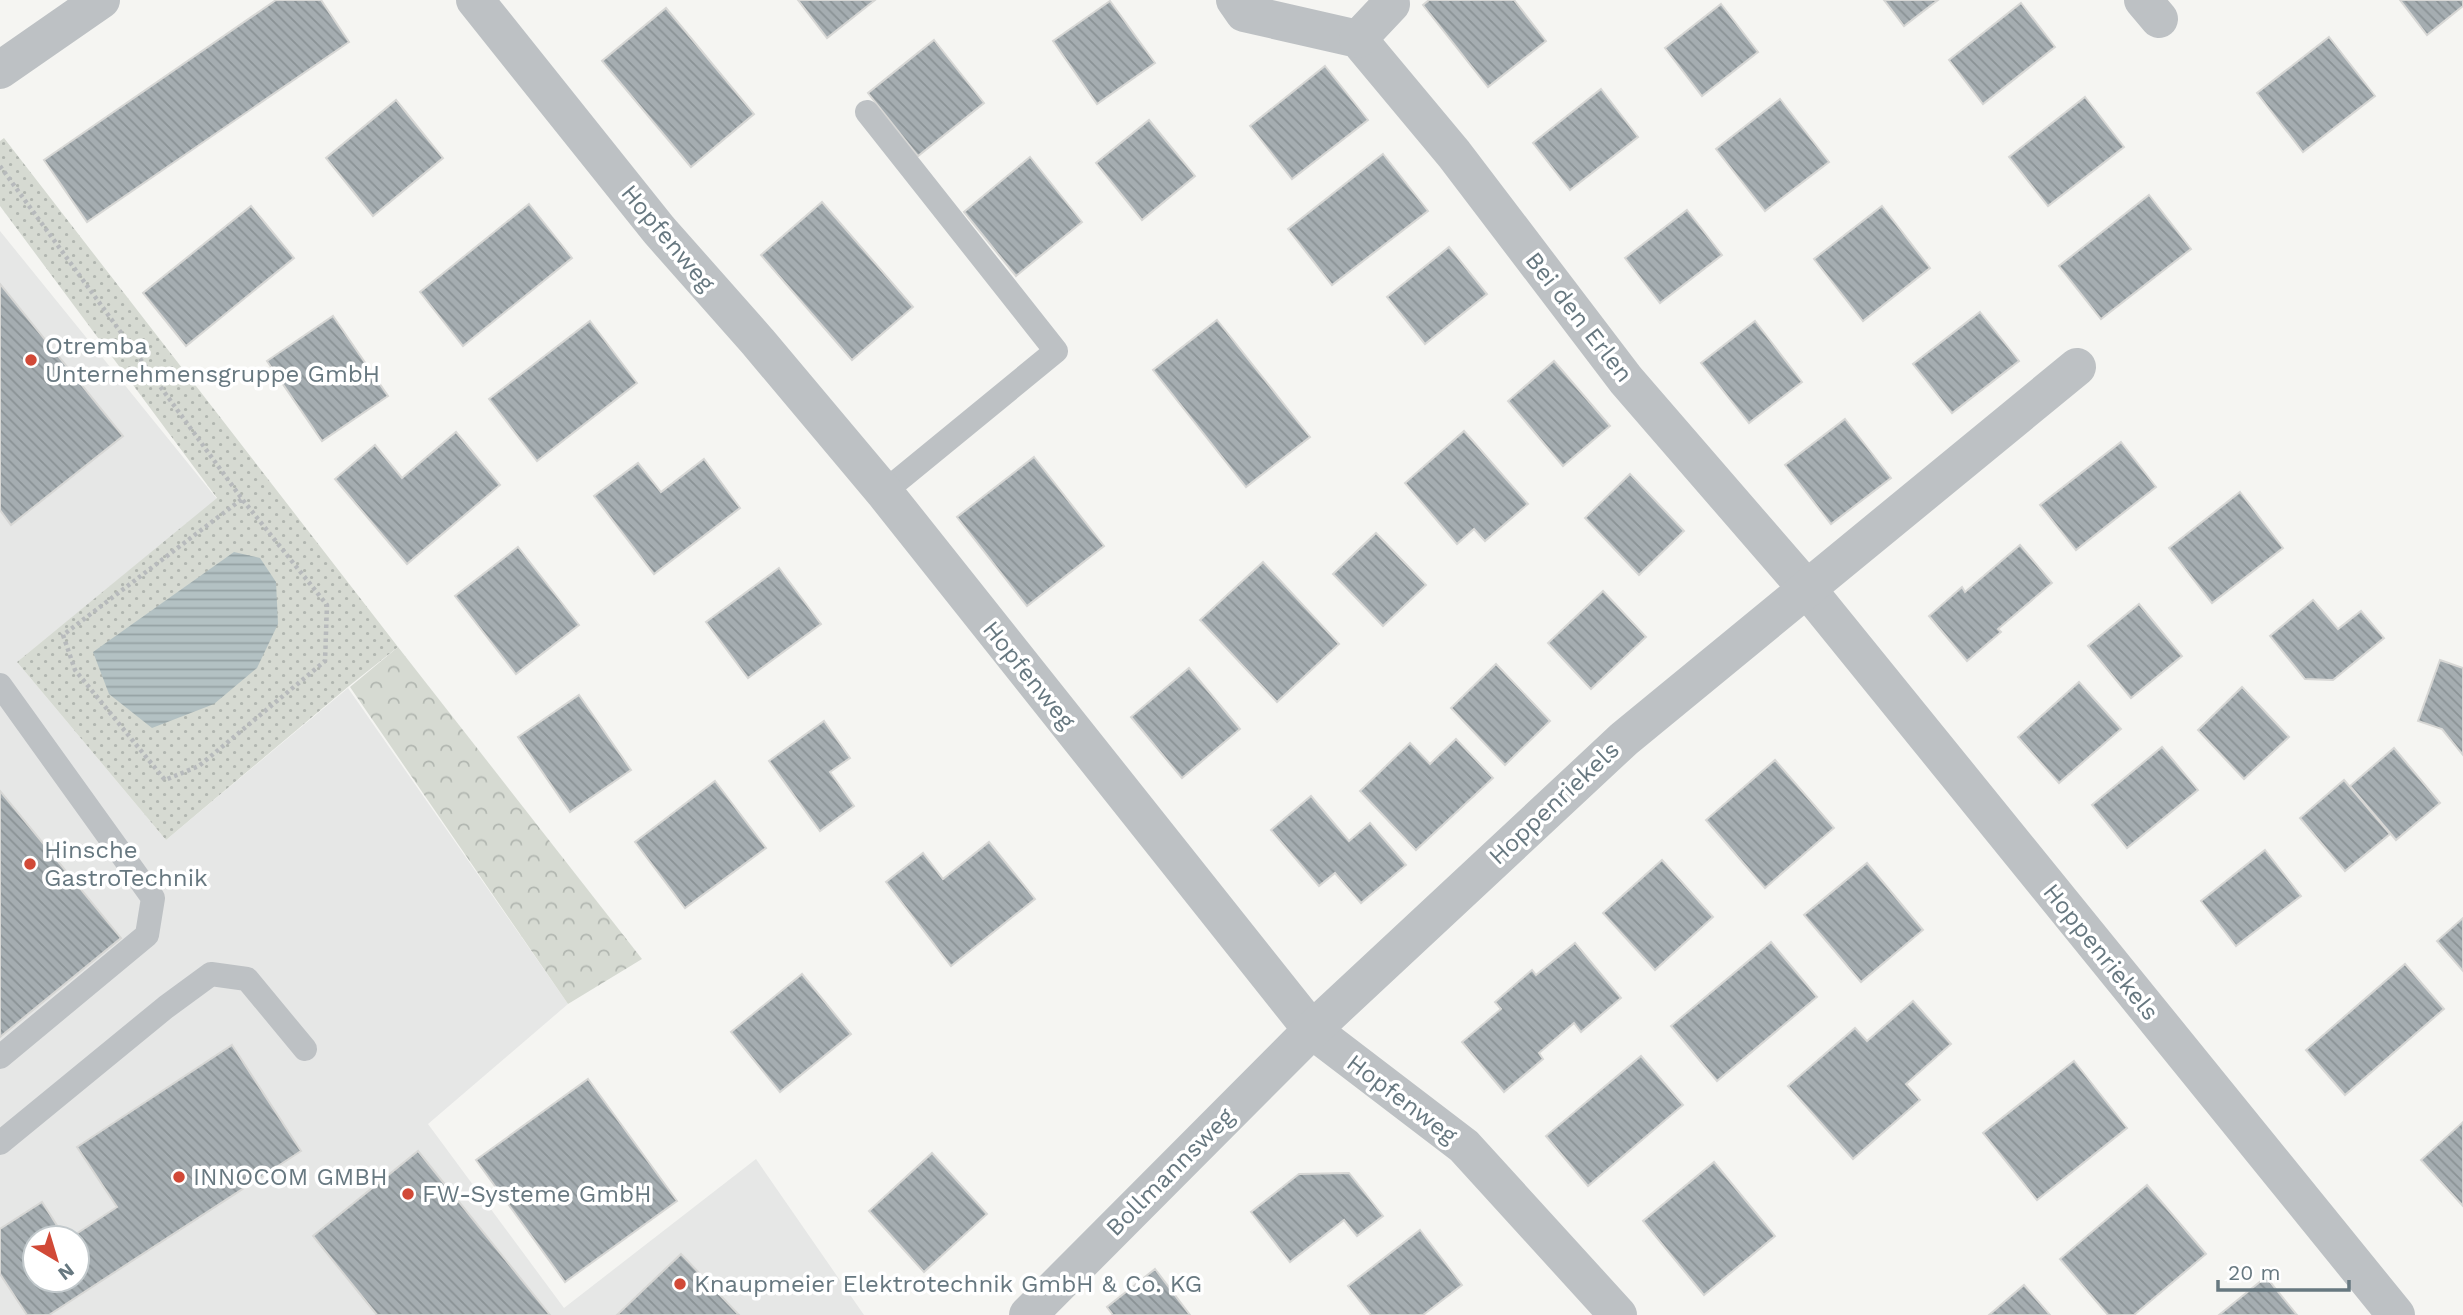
<svg xmlns="http://www.w3.org/2000/svg" width="2463" height="1315" font-family="'Work Sans',sans-serif">
<defs>
<pattern id="grass-dots" width="8" height="8" patternUnits="userSpaceOnUse" patternTransform="scale(1.75)"><rect width="8" height="8" fill="#d6dad2"/><path d="M2 2h.1M6 6h.1" fill="none" stroke="#b1b6b0" stroke-width="1.8" stroke-linecap="round"/></pattern>
<pattern id="forest-crowns" width="20" height="18" patternUnits="userSpaceOnUse" patternTransform="scale(1.75)"><rect width="20" height="18" fill="#d6dad2"/><path d="M2 6a3 3 0 1 1 6 0M12 15a3 3 0 1 1 6 0" fill="none" stroke="#b1b6b0"/></pattern>
<pattern id="water-rules" width="6" height="5" patternUnits="userSpaceOnUse" patternTransform="scale(1.75)"><rect width="6" height="5" fill="#b3c1c3"/><path d="M0 2.5h6" fill="none" stroke="#95a2a4"/></pattern>
<pattern id="building-back-hatch" width="6" height="6" patternUnits="userSpaceOnUse" patternTransform="scale(1.75)"><rect width="6" height="6" fill="#a5adb1"/><path d="M-1 5l2 2M0 0l6 6M5-1l2 2" fill="none" stroke="#8a9295"/></pattern>
</defs>
<rect width="100%" height="100%" fill="#f5f5f2"/>
<path fill="#e6e7e6" fill-rule="evenodd" d="M0,231L217,499L17,662L166,840L348,688L568,1004L428,1124L564,1308L756,1159L864,1315H0ZM35,1238H77V1280H35Z"/>
<polygon fill="url(#grass-dots)" points="4,138 398,647 349,686 166,840 17,662 217,498 0,206 0,141"/>
<polygon fill="url(#forest-crowns)" points="398,647 642,959 568,1004 350,687"/>
<polygon fill="url(#water-rules)" points="234,552 260,558 276,582 278,624 257,668 214,704 152,728 109,694 93,652"/>
<g fill="url(#building-back-hatch)" stroke="#d7d7d5" stroke-width="2">
<polygon points="276,0 321,0 349,42 87,222 44,160"/>
<polygon points="798,0 875,0 827,38"/>
<polygon points="1429,0 1514,0 1546,41 1488,87 1423,5"/>
<polygon points="1884,0 1938,0 1904,26"/>
<polygon points="2400,0 2463,0 2463,6 2427,35"/>
<polygon points="1110,1 1155,63 1097,104 1053,41"/>
<polygon points="2021,3 2055,47 1983,104 1949,60"/>
<polygon points="1721,4 1758,52 1702,96 1665,48"/>
<polygon points="666,8 754,114 691,167 602,61"/>
<polygon points="2329,37 2375,96 2303,152 2257,93"/>
<polygon points="934,40 984,103 918,156 868,93"/>
<polygon points="1325,66 1368,120 1292,179 1250,126"/>
<polygon points="1601,89 1638,137 1570,190 1533,143"/>
<polygon points="2085,97 2124,147 2048,206 2009,157"/>
<polygon points="1780,99 1829,162 1765,211 1716,149"/>
<polygon points="396,100 443,158 373,216 326,158"/>
<polygon points="1149,120 1195,176 1142,220 1096,163"/>
<polygon points="1383,154 1428,211 1332,285 1288,229"/>
<polygon points="1030,157 1082,222 1016,276 964,212"/>
<polygon points="2149,195 2191,249 2101,319 2059,266"/>
<polygon points="822,202 913,307 852,360 761,255"/>
<polygon points="529,204 572,258 463,346 420,292"/>
<polygon points="251,206 294,258 186,346 143,293"/>
<polygon points="1882,206 1930,268 1863,321 1814,259"/>
<polygon points="1687,210 1722,255 1660,303 1625,258"/>
<polygon points="1449,247 1487,294 1425,344 1387,297"/>
<polygon points="0,284 123,436 11,525 0,510"/>
<polygon points="1980,312 2019,361 1952,413 1913,364"/>
<polygon points="333,316 388,396 322,441 267,361"/>
<polygon points="1217,320 1310,437 1246,487 1153,370"/>
<polygon points="590,321 637,383 537,461 489,399"/>
<polygon points="1755,321 1802,382 1749,423 1701,363"/>
<polygon points="1554,361 1610,426 1563,466 1508,401"/>
<polygon points="1845,419 1891,478 1831,524 1785,465"/>
<polygon points="1464,431 1528,504 1485,541 1474,529 1457,544 1405,483"/>
<polygon points="456,432 500,485 407,564 335,479 375,445 402,478"/>
<polygon points="2121,442 2156,487 2076,550 2040,505"/>
<polygon points="1034,457 1104,546 1027,606 957,517"/>
<polygon points="704,459 740,508 654,574 594,496 638,463 661,492"/>
<polygon points="1630,474 1684,531 1639,575 1585,518"/>
<polygon points="2240,492 2283,548 2212,603 2169,548"/>
<polygon points="1376,533 1426,585 1383,626 1333,574"/>
<polygon points="2020,545 2052,583 1998,629 2001,632 1967,661 1929,616 1962,587 1965,592"/>
<polygon points="518,547 579,625 516,674 455,596"/>
<polygon points="1263,562 1339,644 1277,702 1200,620"/>
<polygon points="779,568 821,624 748,678 706,622"/>
<polygon points="1603,591 1646,637 1591,689 1548,643"/>
<polygon points="2313,600 2338,629 2361,611 2384,638 2333,680 2305,679 2270,636"/>
<polygon points="2139,604 2182,656 2131,698 2088,646"/>
<polygon points="2440,660 2463,668 2463,755 2442,729 2418,721"/>
<polygon points="1496,664 1550,721 1505,765 1451,708"/>
<polygon points="1189,668 1240,729 1182,778 1131,717"/>
<polygon points="2079,682 2121,729 2059,783 2018,737"/>
<polygon points="2242,687 2289,737 2244,779 2198,730"/>
<polygon points="579,695 631,770 570,812 518,737"/>
<polygon points="824,721 850,758 830,772 854,806 820,831 769,761"/>
<polygon points="1456,739 1493,778 1416,850 1360,791 1410,743 1430,764"/>
<polygon points="2162,747 2198,790 2127,848 2092,805"/>
<polygon points="2394,748 2440,803 2396,840 2350,786"/>
<polygon points="1775,760 1834,828 1765,888 1706,820"/>
<polygon points="2344,780 2390,834 2345,871 2300,818"/>
<polygon points="715,781 766,848 685,908 635,842"/>
<polygon points="0,791 121,938 0,1037"/>
<polygon points="1311,796 1349,841 1370,823 1406,865 1361,903 1335,873 1319,886 1271,830"/>
<polygon points="989,842 1035,899 951,966 886,882 923,853 943,879"/>
<polygon points="2265,850 2301,896 2236,946 2201,901"/>
<polygon points="1662,860 1713,917 1655,970 1603,913"/>
<polygon points="1867,863 1923,930 1861,982 1804,915"/>
<polygon points="2463,918 2463,971 2437,941"/>
<polygon points="1771,942 1817,997 1717,1081 1671,1026"/>
<polygon points="1575,943 1621,998 1581,1032 1574,1023 1539,1053 1543,1059 1504,1092 1462,1042 1501,1009 1495,1002 1532,970 1536,975"/>
<polygon points="2405,964 2444,1009 2345,1095 2306,1050"/>
<polygon points="802,974 851,1034 780,1092 731,1032"/>
<polygon points="1913,1001 1951,1044 1906,1084 1920,1100 1853,1159 1788,1086 1855,1028 1867,1041"/>
<polygon points="232,1045 301,1151 49,1315 27,1315 0,1274 0,1229 42,1202 65,1238 35,1238 35,1280 77,1280 77,1238 70,1238 117,1207 77,1147"/>
<polygon points="1641,1056 1683,1105 1588,1186 1546,1136"/>
<polygon points="2074,1061 2127,1128 2037,1200 1983,1133"/>
<polygon points="588,1079 677,1201 565,1282 476,1160"/>
<polygon points="2463,1122 2463,1206 2421,1160"/>
<polygon points="418,1151 550,1315 377,1315 313,1236"/>
<polygon points="932,1153 987,1214 924,1272 869,1211"/>
<polygon points="1714,1162 1775,1236 1704,1295 1643,1221"/>
<polygon points="1349,1173 1383,1216 1357,1236 1344,1220 1290,1262 1251,1212 1299,1174"/>
<polygon points="2147,1185 2206,1254 2134,1315 2108,1315 2060,1259"/>
<polygon points="1420,1230 1462,1285 1423,1315 1371,1315 1348,1286"/>
<polygon points="681,1254 739,1315 617,1315"/>
<polygon points="1155,1269 1190,1315 1113,1315 1107,1307"/>
<polygon points="2266,1277 2297,1315 2219,1315"/>
<polygon points="2024,1285 2050,1315 1989,1315"/>
</g>
<g fill="none" stroke-linecap="round" stroke-linejoin="round">
<polyline stroke="#b7babc" stroke-width="4.5" stroke-dasharray="3.5 3.5" stroke-linecap="butt" points="0,166 242,499 327,605 325,661 199,766 165,780 75,670 63,635 242,499"/>
<g stroke="#bdc1c4" stroke-width="24">
<polyline points="867,112 1056,351 884,492"/>
<polyline points="0,685 153,898 147,935 0,1057"/>
<polyline points="0,1143 166,1007 211,974 247,979 305,1049"/>
</g>
<g stroke="#bdc1c4" stroke-width="38">
<polyline points="475,0 659,230 758,342 884,492 1312,1030 1464,1146 1618,1315"/>
<polyline points="1235,0 1244,13 1358,39 1454,154 1626,380 1807,589 2396,1315"/>
<polyline points="2143,0 2159,19"/>
<polyline points="1358,39 1391,4 1389,0"/>
<polyline points="0,70 101,0"/>
<polyline points="1028,1315 1312,1030 1624,739 2077,367"/>
</g>
</g>
<g fill="#d14937" stroke="#fff" stroke-width="2.5">
<circle cx="31" cy="360" r="7"/>
<circle cx="30" cy="864" r="7"/>
<circle cx="179" cy="1177" r="7"/>
<circle cx="408" cy="1194" r="7"/>
<circle cx="680" cy="1284" r="7"/>
</g>
<g text-anchor="middle" dominant-baseline="central" stroke-width="7" stroke-linejoin="round" paint-order="stroke">
<g font-size="24" fill="#677880" stroke="#fff">
<text transform="translate(668 238) rotate(50)">Hopfenweg</text>
<text transform="translate(1579 317) rotate(52)">Bei den Erlen</text>
<text transform="translate(1029 675) rotate(51)">Hopfenweg</text>
<text transform="translate(1554 803) rotate(-43)">Hoppenriekels</text>
<text transform="translate(2101 952) rotate(51)">Hoppenriekels</text>
<text transform="translate(1402 1099) rotate(37)">Hopfenweg</text>
<text transform="translate(1170 1172) rotate(-45)">Bollmannsweg</text>
</g>
<g font-size="24" fill="#677880" stroke="#fff" text-anchor="start">
<text x="45" y="346">Otremba<tspan x="45" dy="28">Unternehmensgruppe GmbH</tspan></text>
<text x="44" y="850">Hinsche<tspan x="44" dy="28">GastroTechnik</tspan></text>
<text x="193" y="1177">INNOCOM GMBH</text>
<text x="422" y="1194">FW-Systeme GmbH</text>
<text x="694" y="1284">Knaupmeier Elektrotechnik GmbH &amp; Co. KG</text>
</g>
</g>
<g transform="translate(56 1259) rotate(142)"><circle r="33" fill="#ffffff" stroke="#c2c9cc" stroke-width="2"/>
<path d="M0-5L12 26L0 18L-12 26Z" fill="#d14937"/>
<text y="-10" font-size="19" font-weight="bold" text-anchor="middle" fill="#677880">N</text>
</g>
<path d="M2218 1280v10h131v-10" fill="none" stroke="#677880" stroke-width="3.5"/>
<text x="2228" y="1280" font-size="21" fill="#677880" stroke="#ffffff" stroke-width="5" paint-order="stroke">20 m</text>
</svg>
